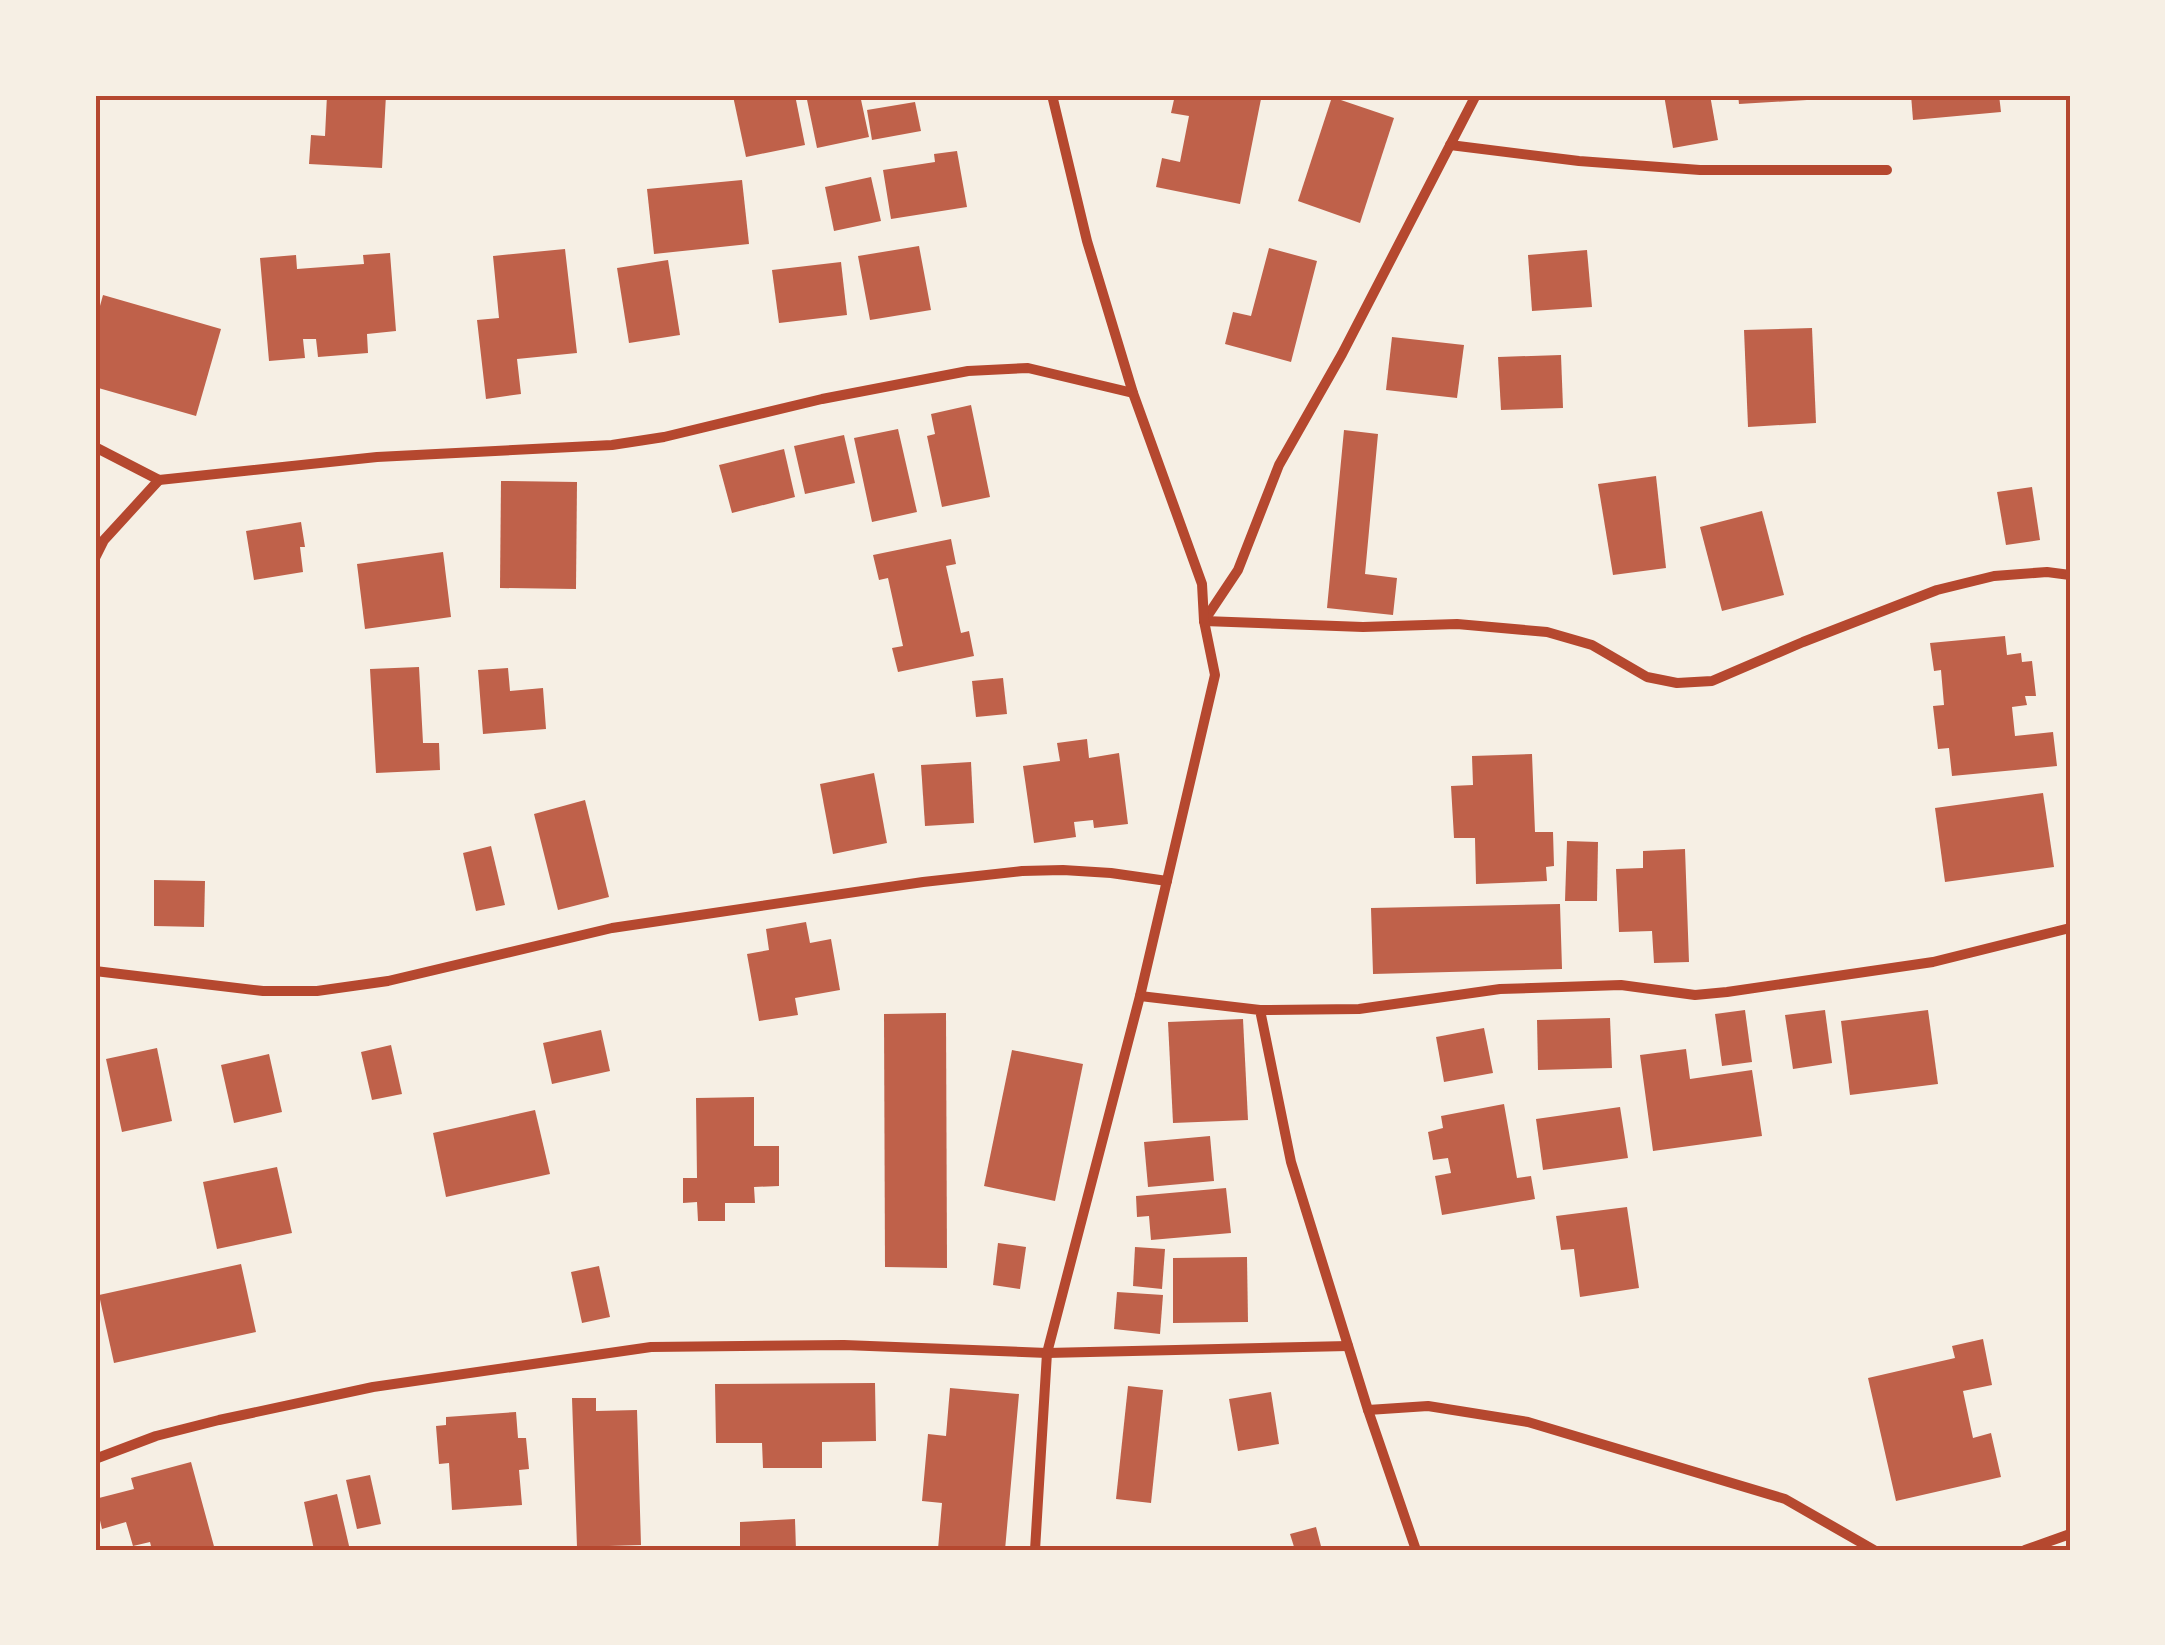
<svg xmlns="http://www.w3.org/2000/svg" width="2165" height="1645" font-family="'Alegreya Sans',sans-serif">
<rect width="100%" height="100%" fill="#f6efe4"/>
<g fill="#bf614a">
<polygon points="327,95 386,95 382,168 309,164 311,135 325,136"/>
<polygon points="739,95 795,95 805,145 746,157 733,96"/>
<polygon points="806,95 860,95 869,137 817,148"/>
<polygon points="1175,95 1242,95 1261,99 1240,204 1156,187 1162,158 1180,162 1189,116 1171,113"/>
<polygon points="1664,95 1710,95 1718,140 1673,148"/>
<polygon points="1738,95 1807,95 1807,100 1739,104"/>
<polygon points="1911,95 1999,95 2001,112 1913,120"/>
<polygon points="1332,97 1394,118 1360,223 1298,201"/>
<polygon points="915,102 921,131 872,140 867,110"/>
<polygon points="957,151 967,207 891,219 883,170 935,162 934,154"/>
<polygon points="871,177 881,221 834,231 825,187"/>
<polygon points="742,180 749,244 654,254 647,189"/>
<polygon points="919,246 931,310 870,320 858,256"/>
<polygon points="1269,248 1317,261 1291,362 1225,344 1233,312 1251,316"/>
<polygon points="565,249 577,353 517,359 521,394 486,399 477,320 499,318 493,256"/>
<polygon points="1587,250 1592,307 1532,311 1528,255"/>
<polygon points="390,253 396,331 367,334 368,353 318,357 316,339 303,339 305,358 269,361 260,258 296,255 297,269 364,264 363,255"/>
<polygon points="668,260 680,335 629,343 617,268"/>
<polygon points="841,262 847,315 779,323 772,270"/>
<polygon points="103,295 221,329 196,416 95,387 95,324"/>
<polygon points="1812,328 1816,423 1748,427 1744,330"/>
<polygon points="1392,337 1464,345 1457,398 1386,390"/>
<polygon points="1561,355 1563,408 1501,410 1498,357"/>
<polygon points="971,405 990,497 942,507 927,436 935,434 931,414"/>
<polygon points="898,429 917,512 872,522 854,438"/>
<polygon points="1344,430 1378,434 1365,574 1397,578 1393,615 1327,608"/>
<polygon points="844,435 855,483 805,494 794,446"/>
<polygon points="784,449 795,497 732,513 719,465"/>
<polygon points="1656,476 1666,568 1613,575 1598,484"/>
<polygon points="501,481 577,482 576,589 500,588"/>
<polygon points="2032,487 2040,540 2006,545 1997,492"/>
<polygon points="1762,511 1784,595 1722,611 1700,527"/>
<polygon points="301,522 305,547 300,547 303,572 254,580 246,531"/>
<polygon points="951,539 956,564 946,566 961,633 969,631 974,656 898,672 892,648 903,646 888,578 879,580 873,555"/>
<polygon points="443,552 451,617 365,629 357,564"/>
<polygon points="2005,636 2007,655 2021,653 2022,662 2032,661 2036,696 2025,696 2027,705 2012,707 2015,736 2053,732 2057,766 1952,776 1949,748 1938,749 1933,706 1944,705 1941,670 1934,671 1930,643"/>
<polygon points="419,667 423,743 439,743 440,770 376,773 370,669"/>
<polygon points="508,668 510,691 543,688 546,729 483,734 478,670"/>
<polygon points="1003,678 1007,714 976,717 972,681"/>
<polygon points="1087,739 1089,758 1119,753 1128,824 1094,828 1093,820 1074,822 1076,837 1034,843 1023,766 1060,761 1057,743"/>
<polygon points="1532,754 1535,832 1553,832 1554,866 1546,867 1547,881 1476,884 1475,838 1454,838 1451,786 1473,785 1472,756"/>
<polygon points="971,762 974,823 925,826 921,765"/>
<polygon points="874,773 887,843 833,854 820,784"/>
<polygon points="2043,793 2054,867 1945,882 1935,808"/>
<polygon points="585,800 609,897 558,910 534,814"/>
<polygon points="1567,841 1598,842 1597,901 1565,901"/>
<polygon points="491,846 505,905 476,911 463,853"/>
<polygon points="1685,849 1689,962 1654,963 1652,931 1619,932 1616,869 1643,868 1643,851"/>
<polygon points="154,880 205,881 204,927 154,926"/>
<polygon points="1560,904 1562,969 1373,974 1371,908"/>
<polygon points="806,922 810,943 831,939 840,990 795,998 798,1015 759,1021 747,954 769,950 766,929"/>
<polygon points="1745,1010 1752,1062 1722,1066 1715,1014"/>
<polygon points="1825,1010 1832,1063 1793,1069 1785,1015"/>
<polygon points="1928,1010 1938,1084 1850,1095 1841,1021"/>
<polygon points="946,1013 947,1268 885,1267 884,1014"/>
<polygon points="1610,1018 1612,1068 1538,1070 1537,1020"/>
<polygon points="1243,1019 1248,1120 1173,1123 1168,1022"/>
<polygon points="1484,1028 1493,1073 1444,1082 1436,1037"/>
<polygon points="601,1030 610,1071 552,1084 543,1043"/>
<polygon points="391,1045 402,1094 372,1100 361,1052"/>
<polygon points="157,1048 172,1121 122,1132 106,1059"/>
<polygon points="1686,1049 1690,1079 1752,1070 1762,1136 1653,1151 1640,1055"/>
<polygon points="1012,1050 1083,1064 1055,1201 984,1186"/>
<polygon points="269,1054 282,1112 234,1123 221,1065"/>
<polygon points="754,1097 754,1146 779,1146 779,1186 754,1187 755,1203 725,1203 725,1221 698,1221 697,1202 683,1203 683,1178 697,1178 696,1098"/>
<polygon points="1504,1104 1517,1178 1531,1176 1535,1199 1442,1215 1435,1176 1451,1173 1448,1158 1433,1160 1428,1132 1443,1128 1441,1116"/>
<polygon points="1620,1107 1628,1158 1543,1170 1536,1119"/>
<polygon points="535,1110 550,1174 446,1197 433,1133"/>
<polygon points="1210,1136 1214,1181 1148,1187 1144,1142"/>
<polygon points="277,1167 292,1233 217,1249 203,1182"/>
<polygon points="1226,1188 1231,1233 1151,1240 1149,1216 1137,1217 1136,1196"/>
<polygon points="1627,1207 1639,1288 1580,1297 1574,1249 1561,1250 1556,1216"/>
<polygon points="998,1243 1026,1247 1020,1289 993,1285"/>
<polygon points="1135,1247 1165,1249 1162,1289 1133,1286"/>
<polygon points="1247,1257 1248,1322 1173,1323 1173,1258"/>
<polygon points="241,1264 256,1332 114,1363 99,1295"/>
<polygon points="599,1266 610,1317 582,1323 571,1272"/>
<polygon points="1117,1292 1163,1295 1160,1334 1114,1329"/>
<polygon points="1983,1339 1992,1385 1963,1391 1973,1438 1991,1433 2001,1477 1896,1501 1868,1378 1955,1358 1952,1346"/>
<polygon points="875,1383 876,1441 822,1442 822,1468 763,1468 762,1443 716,1443 715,1384"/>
<polygon points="1128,1386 1163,1390 1151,1503 1116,1499"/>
<polygon points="950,1388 1019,1394 1005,1550 938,1549 942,1503 922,1501 928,1434 946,1436"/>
<polygon points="1271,1392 1279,1444 1238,1451 1229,1399"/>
<polygon points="572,1398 596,1398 596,1411 637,1410 641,1545 577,1547"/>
<polygon points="516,1412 518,1438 526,1438 529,1469 519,1470 522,1505 452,1510 449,1463 439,1464 436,1426 446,1425 446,1417"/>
<polygon points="191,1462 215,1550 152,1550 150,1542 133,1546 126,1522 102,1529 95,1499 134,1489 131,1478"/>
<polygon points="370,1475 381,1524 357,1529 346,1480"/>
<polygon points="337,1494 350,1550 314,1550 304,1502"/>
<polygon points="795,1519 796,1550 740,1550 740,1522"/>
<polygon points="1316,1527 1322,1550 1295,1550 1290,1534"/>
</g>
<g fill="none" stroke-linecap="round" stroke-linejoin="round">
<g stroke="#b5482f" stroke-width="10">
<polyline points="1450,145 1579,161 1700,170 1887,170"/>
<polyline points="95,447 159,480 377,457 612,445 664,437 822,399 968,371 1028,368 1133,393"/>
<polyline points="95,558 104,540 159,480"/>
<polyline points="1204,621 1363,627 1457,624 1547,632 1592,645 1647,677 1677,683 1712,681 1803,642 1937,590 1994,576 2047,572 2070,575"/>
<polyline points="1204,621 1238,570 1279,465 1342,354 1476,95"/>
<polyline points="95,971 263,991 317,991 388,981 612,928 923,882 1022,871 1063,870 1111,873 1167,881"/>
<polyline points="1140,996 1260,1010 1291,1162 1368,1410 1416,1550"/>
<polyline points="1260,1010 1359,1009 1500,989 1621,985 1695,995 1727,992 1933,962 2070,928"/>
<polyline points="1368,1410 1428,1406 1528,1422 1785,1499 1874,1550"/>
<polyline points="95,1459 156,1436 219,1420 373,1387 651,1347 844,1345 1047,1353 1348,1346"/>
<polyline points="1035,1550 1047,1353 1140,996 1215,675 1204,621 1202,584 1133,393 1087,241 1052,95"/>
<polyline points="2025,1550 2070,1534"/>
</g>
</g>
<rect width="2165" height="1645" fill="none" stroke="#f6efe4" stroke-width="195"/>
<rect x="98" y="98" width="1970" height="1450" fill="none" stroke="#b5482f" stroke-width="4"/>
</svg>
